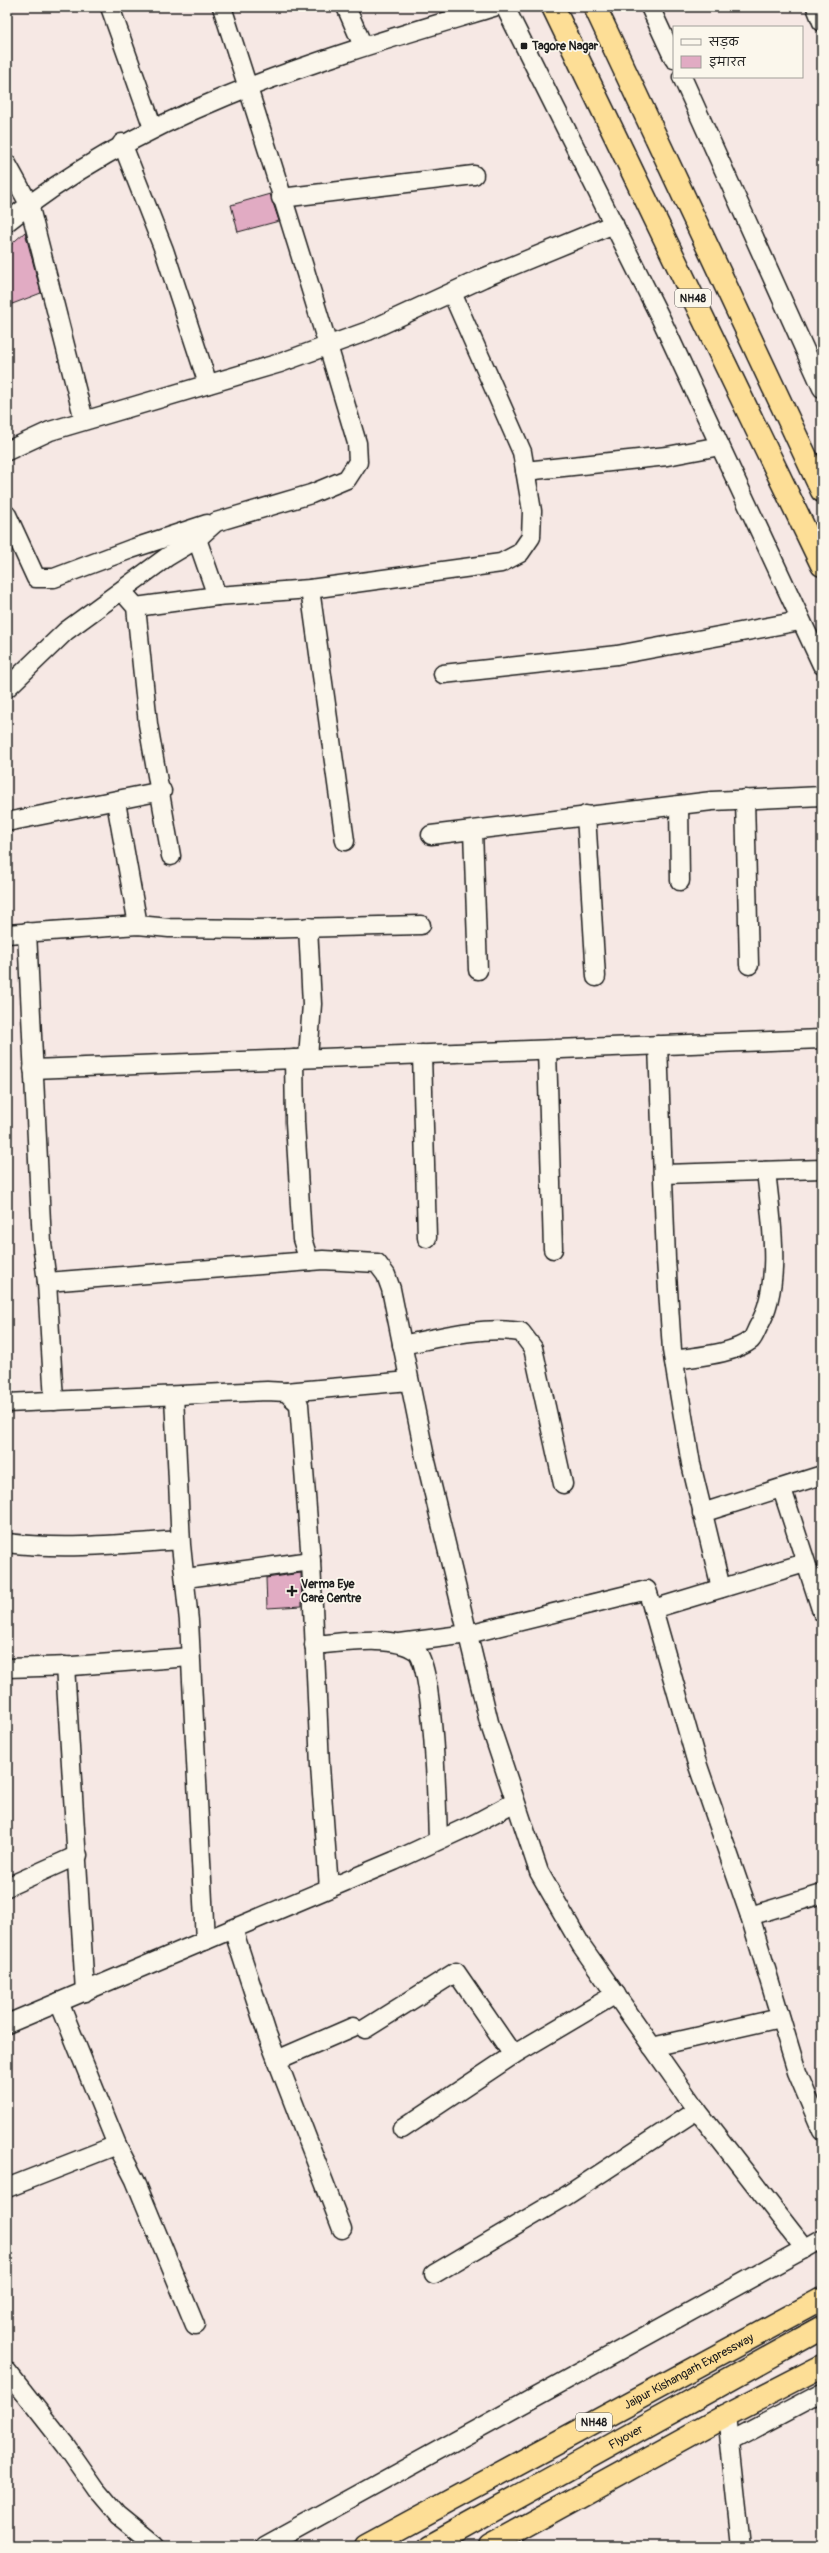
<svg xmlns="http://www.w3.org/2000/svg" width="829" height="2553" font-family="Pangolin,'Playpen Sans Deva',sans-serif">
<rect width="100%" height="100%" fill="#f6e8e4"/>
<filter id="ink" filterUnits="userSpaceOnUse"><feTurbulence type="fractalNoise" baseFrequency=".025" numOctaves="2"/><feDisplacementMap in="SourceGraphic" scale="8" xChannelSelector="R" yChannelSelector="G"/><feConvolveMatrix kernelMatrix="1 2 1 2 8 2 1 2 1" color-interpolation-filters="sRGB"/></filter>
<g filter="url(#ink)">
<g fill="#e1abc3" stroke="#1c1c1c">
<polygon points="270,194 279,221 238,232 231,205"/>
<polygon points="25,232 41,293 7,306 7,248"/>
<polygon points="301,1573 302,1606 267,1608 266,1578"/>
</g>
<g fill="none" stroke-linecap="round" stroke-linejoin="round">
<g stroke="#1c1c1c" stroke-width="21">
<g id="minor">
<polyline points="110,7 153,128"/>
<polyline points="346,7 363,46"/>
<polyline points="505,7 661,319 822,665"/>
<polyline points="650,7 674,59"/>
<polyline points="816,7 822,22"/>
<polyline points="682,77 822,388"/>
<polyline points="122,143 164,250 208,384"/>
<polyline points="7,164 29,204 84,420"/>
<polyline points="281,198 474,175"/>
<path d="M7,222C149,107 322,59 494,7"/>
<polyline points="7,451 50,431 280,363 368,331 483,278 614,224"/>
<polyline points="525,471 667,456 720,446"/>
<polyline points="7,515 36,578 54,578 131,549 207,524"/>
<polyline points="197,539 217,596"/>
<polyline points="310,589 345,841"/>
<polyline points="128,598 136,607 148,724 171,856"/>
<polyline points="136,607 217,596 310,589 501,563 520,553 531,537 532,511 522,452 452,293"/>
<polyline points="443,674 617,655 800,621"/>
<path d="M7,688L66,631L167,557L197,539L216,522L311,494L347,479L358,462L357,443C314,297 269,152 222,7"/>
<polyline points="745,799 749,965"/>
<polyline points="116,802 138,925"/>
<polyline points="679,805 680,881"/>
<polyline points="586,815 596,977"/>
<polyline points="7,822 162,791"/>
<polyline points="473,831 478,970"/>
<polyline points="431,835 712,801 822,796"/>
<polyline points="27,932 42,1243 47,1282 54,1401"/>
<polyline points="7,934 138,925 169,928 254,929 421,925"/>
<polyline points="658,1045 666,1259 672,1350 691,1464 721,1588"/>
<polyline points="547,1050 553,1249"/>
<polyline points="422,1054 427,1238"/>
<polyline points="308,1058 312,1004 308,927"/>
<polyline points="294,1059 295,1122 302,1239 309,1261"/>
<polyline points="33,1069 822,1039"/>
<polyline points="664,1174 822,1169"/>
<polyline points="47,1282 323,1260 377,1263 386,1275 391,1289 425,1457 489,1722 539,1872 581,1945 693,2105 805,2249"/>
<path d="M402,1345C442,1337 481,1326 521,1332L533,1348L563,1484"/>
<path d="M674,1360C698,1356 731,1355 751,1340C754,1337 756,1331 758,1327C783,1285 771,1218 766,1171"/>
<polyline points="286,1392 409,1381"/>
<polyline points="174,1396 181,1545 189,1621 205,1941"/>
<polyline points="7,1403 267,1391 286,1392 299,1404 311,1561 320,1766 329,1888"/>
<polyline points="782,1489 822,1612"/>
<polyline points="702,1513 822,1475"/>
<path d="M7,1543C64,1550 123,1544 180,1540"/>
<polyline points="186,1578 311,1561"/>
<polyline points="653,1609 696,1760 750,1916 797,2072 822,2131"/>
<polyline points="400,1643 468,1634 647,1590 653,1609 805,1563"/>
<path d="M314,1645C341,1643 394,1634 416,1651C434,1665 437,1811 438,1840"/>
<polyline points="65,1666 85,1992"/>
<polyline points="7,1668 72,1666 190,1657"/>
<polyline points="7,1887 78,1855"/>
<polyline points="750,1916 822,1894"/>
<polyline points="233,1929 267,2034 342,2229"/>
<polyline points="59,2002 117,2145"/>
<polyline points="7,2024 394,1861 474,1824 515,1802"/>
<polyline points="365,2029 456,1972 513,2055 616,1994"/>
<polyline points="652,2047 780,2018"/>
<polyline points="277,2060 353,2027"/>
<polyline points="402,2129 513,2055"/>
<polyline points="7,2188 117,2145 135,2180 195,2325"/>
<polyline points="434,2274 566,2196 697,2110"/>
<polyline points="7,2371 66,2446 96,2489 118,2515 156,2546"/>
<polyline points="727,2415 741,2546"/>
<polyline points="731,2441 822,2393"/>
<polyline points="265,2546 822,2239"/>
</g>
</g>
<g stroke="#1c1c1c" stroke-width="25">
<g id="highway">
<polyline points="553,7 822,565"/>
<polyline points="595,7 822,491"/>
<path id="s1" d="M366,2546L822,2299"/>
<path id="s2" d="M429,2546L822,2328"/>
<polyline points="489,2546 727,2415 822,2366"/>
</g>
</g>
<use href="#minor" stroke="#fbf7ec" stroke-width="18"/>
<use href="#highway" stroke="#fdde96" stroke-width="22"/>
</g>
</g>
<g fill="#1c1c1c" stroke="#fbf7ec" stroke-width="1.5">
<rect x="520" y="42" width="8" height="8" rx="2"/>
<path d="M290 1585h4v4h4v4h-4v4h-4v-4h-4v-4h4z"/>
</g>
<g text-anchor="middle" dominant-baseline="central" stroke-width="3.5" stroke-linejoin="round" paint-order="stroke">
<g fill="#fbf7ec" stroke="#5f5e5a" stroke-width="1">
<rect x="675" y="289" width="36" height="18" rx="3"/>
<rect x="576" y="2413" width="36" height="18" rx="3"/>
</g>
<g font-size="11" font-weight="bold" fill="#1c1c1c">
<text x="693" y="298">NH48</text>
<text x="594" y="2422">NH48</text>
</g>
<g font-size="12" font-weight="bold" fill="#1c1c1c" stroke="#fbf7ec" text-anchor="start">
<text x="532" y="46">Tagore Nagar</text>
<text x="301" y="1584">Verma Eye<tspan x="301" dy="14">Care Centre</tspan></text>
</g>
<g font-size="12" fill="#1c1c1c" stroke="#fbf7ec">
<text stroke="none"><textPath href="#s1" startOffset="367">Jaipur Kishangarh Expressway</textPath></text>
<text stroke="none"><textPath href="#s2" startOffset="225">Flyover</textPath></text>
</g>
</g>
<rect width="829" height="2553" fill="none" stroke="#fbf7ec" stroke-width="24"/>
<rect x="12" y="12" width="805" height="2529" fill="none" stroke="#1c1c1c" stroke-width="1.5" filter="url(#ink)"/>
<rect x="673" y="26" width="130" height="52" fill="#fbf7ec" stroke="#a29f99"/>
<rect x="681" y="39" width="20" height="6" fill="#fbf7ec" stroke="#a29f99"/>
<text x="709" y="46" font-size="12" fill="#1c1c1c">सड़क</text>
<rect x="681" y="56" width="20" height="12" fill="#e1abc3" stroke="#a29f99"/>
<text x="709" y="66" font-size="12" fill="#1c1c1c">इमारत</text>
</svg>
